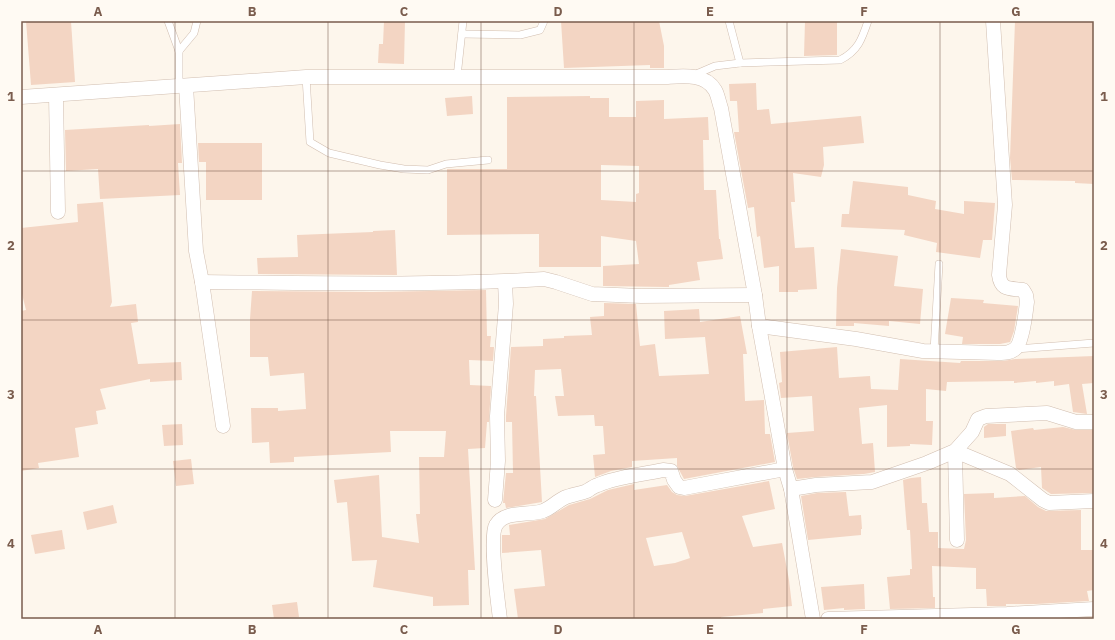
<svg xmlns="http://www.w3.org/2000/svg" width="1115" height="640" font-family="'IBM Plex Sans',sans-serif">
<rect width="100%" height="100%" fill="#fdf6ec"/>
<g fill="#f3d5c3" fill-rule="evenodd">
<polygon points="26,21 71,21 75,82 31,85"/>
<polygon points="384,21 405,21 404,64 378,63 379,44 383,44"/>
<polygon points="561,21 659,21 664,46 664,68 650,68 650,65 564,68"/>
<polygon points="805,21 837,21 837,55 804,56"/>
<polygon points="1015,21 1094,21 1094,184 1075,183 1075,181 1012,180 1010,158"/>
<polygon points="756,83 757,110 769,109 771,124 861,116 864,143 823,147 824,165 821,177 793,173 795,202 791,202 795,248 814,247 817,289 798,290 798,292 779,292 779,266 764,268 760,236 757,237 754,207 748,208 734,132 739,132 737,101 730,101 729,84"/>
<polygon points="472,96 473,114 447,116 445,98"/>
<path d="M590,96V98H609V117H636V101L664,100V119L708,117L709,140H703L704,190H716L719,239H720L723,259L697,262L700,280L669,285V287H666L603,286V266L639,264L636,241L601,236V267H539V234L447,235V169H507V97ZM601,165L639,166V193L636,194V202L601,200Z"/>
<polygon points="180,124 182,163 178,163 180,195 100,199 98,169 66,171 65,130 149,125 149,126"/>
<polygon points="198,143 262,143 262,200 206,200 206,162 199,162"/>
<polygon points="853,181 908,187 908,195 936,201 935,209 964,214 964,201 995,203 992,240 983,240 980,258 936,252 937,243 904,235 905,230 841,227 842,214 849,214"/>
<polygon points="103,202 112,302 110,307 136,304 138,322 131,323 138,364 181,362 182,380 150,382 150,379 100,389 106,409 96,411 98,424 75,428 79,457 38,463 39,468 21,471 21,311 26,310 21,290 21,228 78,222 77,204"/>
<polygon points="395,230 397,275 258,274 257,258 298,257 297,235 373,232 373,231"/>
<polygon points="841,249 898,256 894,286 923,289 920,324 889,321 889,326 854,323 854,326 836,326 837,288"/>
<polygon points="486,290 487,336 491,336 490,347 494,347 493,361 469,360 470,385 491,386 489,422 487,422 485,448 468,449 475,570 468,570 469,605 433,606 433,597 373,587 377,560 352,561 347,502 337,503 334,480 379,475 382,537 419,543 416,514 420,514 419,457 444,457 446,431 390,431 391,452 294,457 294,462 270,463 269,442 252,443 251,408 278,408 278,411 306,409 304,373 270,376 268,357 250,357 250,319 252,291 373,292"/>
<polygon points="951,298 984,300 983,303 1018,306 1014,331 1010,342 1000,344 962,344 963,337 945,334"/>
<polygon points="604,303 636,304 640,346 655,344 659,376 709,374 705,337 665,339 664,311 699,309 700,322 740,316 747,354 743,354 745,401 764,400 765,434 770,434 775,462 684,479 677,466 677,458 632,461 632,467 611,471 595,477 593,455 605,454 603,426 595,426 594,415 558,416 555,396 564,396 561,369 535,370 534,396 536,396 542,502 506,508 505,503 503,503 506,473 513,473 512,422 506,422 506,416 511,347 543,346 543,339 564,338 564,336 592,335 590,317 604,316"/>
<polygon points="837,347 839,378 870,376 871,389 898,390 900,359 960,363 961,361 1003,361 1015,359 1094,356 1094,383 1082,384 1087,414 1073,412 1069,384 1054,386 1054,381 1036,383 1036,381 1014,383 1014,381 947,382 946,391 926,389 926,421 933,421 932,445 910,444 910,446 887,447 887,405 859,408 862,444 873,443 875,472 864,474 816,477 797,479 793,467 787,433 814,431 812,396 781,398 779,383 782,382 780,352"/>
<polygon points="182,424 183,445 164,446 162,425"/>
<polygon points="988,424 1006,424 1006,436 984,438 984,427"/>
<polygon points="1063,427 1076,430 1094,430 1094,493 1051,494 1042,488 1041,467 1019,470 1016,468 1011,431 1033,428 1034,430"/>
<polygon points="191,459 194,484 176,486 173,461"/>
<polygon points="921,477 922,503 927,503 929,532 938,532 938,548 964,549 966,540 964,494 994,493 994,498 1025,496 1038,507 1046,511 1081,510 1081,550 1094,550 1094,590 1087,591 1089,601 1036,604 1006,604 1006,606 987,606 986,589 976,589 976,568 932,566 933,597 935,597 935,608 890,609 887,577 910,575 910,569 912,569 910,530 907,530 903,480 911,478"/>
<path d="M769,481L775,509L742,516L753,547L782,543L789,580L792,606L763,609V613L721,617V619H518L514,589L545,586L541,550L502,553V535H510L509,525L545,519L569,505L590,499L608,490L634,484V490L667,485L672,492L677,495L685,496ZM682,532L690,558L675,563L654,566L646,538Z"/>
<polygon points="846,492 849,516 861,515 862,529 861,529 861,535 808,540 801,496 817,493"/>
<polygon points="113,505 117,523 87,530 83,512"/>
<polygon points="62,530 65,549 35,554 31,535"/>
<polygon points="864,584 865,609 844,610 844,608 824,610 821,587"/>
<polygon points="297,602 299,617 274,619 272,605"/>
</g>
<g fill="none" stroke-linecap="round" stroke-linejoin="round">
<g stroke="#d1beb0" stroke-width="8">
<g id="lane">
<polyline points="168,21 179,51 179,87"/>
<polyline points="729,21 740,63"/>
<polyline points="462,34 520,35 540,30 544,21"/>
<polyline points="179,51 194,33 197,21"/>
<path d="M694,75L715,66L740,63L840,60C858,51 862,39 868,21"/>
<polyline points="306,77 310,142 329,153 380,165 404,169 428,170 446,164 488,160"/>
<polyline points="457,77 463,21"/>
<polyline points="1016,349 1094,343"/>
<polyline points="934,351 939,264"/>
</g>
</g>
<g stroke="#d1beb0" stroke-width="15">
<g id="street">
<polyline points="186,86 196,251 202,282 223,426"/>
<polyline points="56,95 58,212"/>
<path d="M21,97L306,77H666C683,76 705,73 715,90C718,95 719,103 721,108L755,295L759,326L785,469L791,489L813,619"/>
<path d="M202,282C316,283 430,286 544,279L556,282L592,294L641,296L755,295"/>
<path d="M759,326L856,339L923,351L998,353C1005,353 1011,353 1016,348C1022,342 1026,311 1027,302L1026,295L1023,290C1010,288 1001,291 999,275L1005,205L993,21"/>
<polyline points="791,489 816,485 872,482 927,463 955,451 972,432 978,419 986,416 1047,413 1076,422 1094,422"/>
<polyline points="495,500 498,461 497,416 506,304 505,282"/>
<polyline points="957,540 955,451 1010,474 1043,500 1049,503 1094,501"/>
<path d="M500,619C498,603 489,536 496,525C505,510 528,516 543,511C551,508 556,502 564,498C571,495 579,494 587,491C590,489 594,486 598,485C618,476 641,475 663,470L671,471L674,480L679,487L684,488L785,469"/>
<polyline points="828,619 1007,614 1094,609"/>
</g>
</g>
<use href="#lane" stroke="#fff" stroke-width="7"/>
<use href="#street" stroke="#fff" stroke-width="14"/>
</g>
<path fill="none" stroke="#7a5c4d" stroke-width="1" stroke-opacity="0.55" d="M175,21V619M328,21V619M481,21V619M634,21V619M787,21V619M940,21V619M21,171H1094M21,320H1094M21,469H1094"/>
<rect width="1115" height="640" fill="none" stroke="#fffaf3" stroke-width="44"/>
<rect x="22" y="22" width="1071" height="596" fill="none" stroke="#7a5c4d" stroke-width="1.5"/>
<g font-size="13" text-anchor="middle" font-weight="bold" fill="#7a5c4d">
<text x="98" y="16">A</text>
<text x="252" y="16">B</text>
<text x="404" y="16">C</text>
<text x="558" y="16">D</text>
<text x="710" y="16">E</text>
<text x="864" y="16">F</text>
<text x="1016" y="16">G</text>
<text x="11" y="101">1</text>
<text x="1104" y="101">1</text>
<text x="11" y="250">2</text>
<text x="1104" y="250">2</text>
<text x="11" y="399">3</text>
<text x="1104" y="399">3</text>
<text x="11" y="548">4</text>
<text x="1104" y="548">4</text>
<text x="98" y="634">A</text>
<text x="252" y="634">B</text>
<text x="404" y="634">C</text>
<text x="558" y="634">D</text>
<text x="710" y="634">E</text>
<text x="864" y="634">F</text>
<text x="1016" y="634">G</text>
</g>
</svg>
